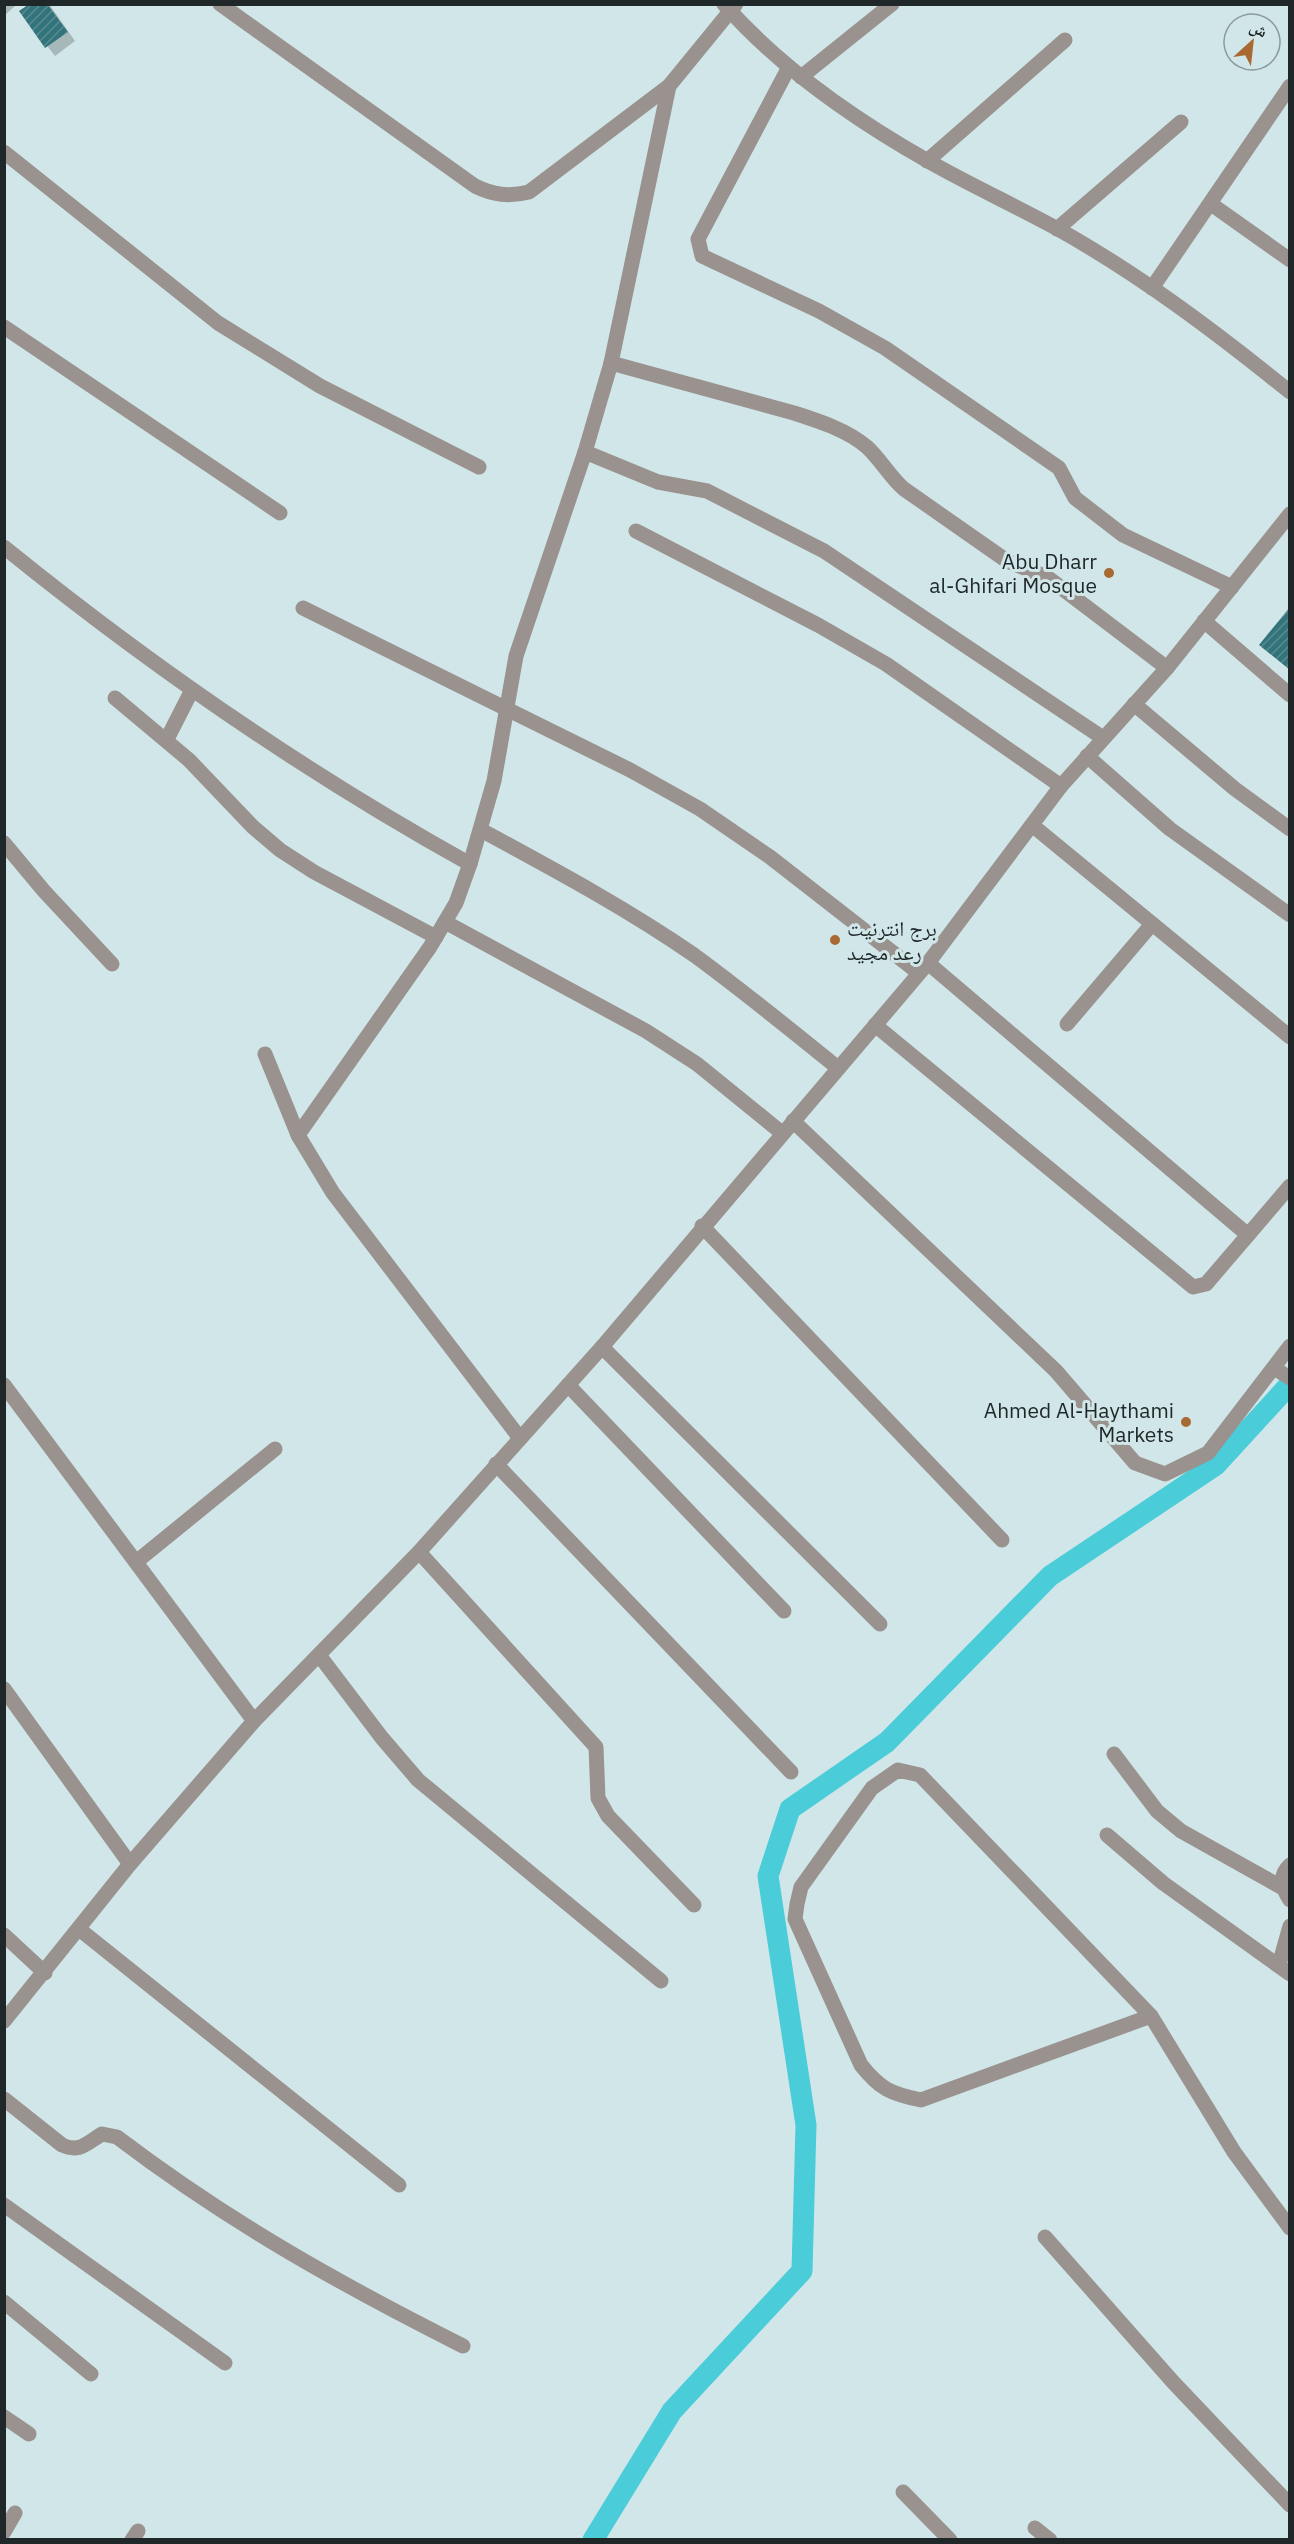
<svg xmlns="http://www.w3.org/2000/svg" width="1294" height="2544" font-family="'IBM Plex Sans','Noto Naskh Arabic',sans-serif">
<defs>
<pattern id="building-hatch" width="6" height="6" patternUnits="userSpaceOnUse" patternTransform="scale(1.5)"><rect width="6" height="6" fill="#32747b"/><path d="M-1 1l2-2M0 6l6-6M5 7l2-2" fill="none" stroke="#5b8a8f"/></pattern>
</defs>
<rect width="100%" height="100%" fill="#d1e6e8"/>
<g fill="#0003">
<polygon points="4,4 16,5 4,16"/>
<polygon points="31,4 49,4 75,41 55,56 21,12"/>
</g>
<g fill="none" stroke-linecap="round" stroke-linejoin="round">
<polyline stroke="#4accd9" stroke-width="21" points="593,2540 672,2411 802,2271 806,2125 768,1876 790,1809 887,1742 1050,1576 1216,1465 1290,1384"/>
</g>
<g fill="url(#building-hatch)">
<polygon points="28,5 48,5 68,32 45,48 19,11"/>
<polygon points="1290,607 1290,670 1259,645"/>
</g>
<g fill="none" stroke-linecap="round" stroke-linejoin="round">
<g stroke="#99928e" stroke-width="15">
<path d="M220,4L475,186C493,195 509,197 529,192L669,86"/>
<path d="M724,4C780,68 854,119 928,161C970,185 1014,205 1056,228C1139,274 1217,333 1290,392"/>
<polyline points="789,67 698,239 702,256 819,311 885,348 1059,468 1075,498 1123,535 1232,587"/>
<polyline points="801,77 892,4"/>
<polyline points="4,152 218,323 320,386 479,467"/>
<polyline points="927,161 1065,40"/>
<polyline points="1211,204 1290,260"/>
<polyline points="1057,229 1181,122"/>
<polyline points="1152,288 1290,86"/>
<polyline points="4,327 280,513"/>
<path d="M611,363L794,413C819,421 847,430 867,447C881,460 890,477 904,489L1007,561L1047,577L1167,668"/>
<polyline points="585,452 658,482 707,491 824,551 1103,738"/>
<polyline points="636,531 818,625 886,664 1061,786"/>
<path d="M4,547C151,666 306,773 470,864"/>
<polyline points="303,608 630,770 700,809 770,857 919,973"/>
<polyline points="1204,621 1290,695"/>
<polyline points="115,698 189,760 253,827 280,850 314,872 436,937"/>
<polyline points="1134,704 1235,789 1290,829"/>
<polyline points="167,739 192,690"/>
<polyline points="1087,756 1170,829 1290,915"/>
<polyline points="1032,825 1290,1037"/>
<path d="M481,830C553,869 626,908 694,955C743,991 790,1029 838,1068"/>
<polyline points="4,843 44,891 112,964"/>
<polyline points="445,922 646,1031 697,1064 782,1133"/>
<polyline points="928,963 1248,1235"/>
<polyline points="1067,1024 1152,924"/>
<polyline points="875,1025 1193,1287 1206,1284 1290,1186"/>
<polyline points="265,1054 298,1135 333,1193 519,1437"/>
<polyline points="793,1121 1056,1371 1135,1463 1165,1474 1208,1453 1290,1346"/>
<polyline points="298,1135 430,947 456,903 470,864 494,781 516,656 585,452 611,363 669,86 736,4"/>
<polyline points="702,1226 1002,1540"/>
<polyline points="602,1347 880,1624"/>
<polyline points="1274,1368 1290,1378"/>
<polyline points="4,1385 254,1721"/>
<polyline points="568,1385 784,1611"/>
<polyline points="496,1464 791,1772"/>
<polyline points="419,1552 596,1747 598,1798 608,1816 694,1905"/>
<polyline points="136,1562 275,1449"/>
<polyline points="319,1655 382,1738 418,1780 661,1981"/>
<polyline points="4,1689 130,1864"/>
<polyline points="1114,1754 1157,1811 1181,1831 1281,1887"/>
<polyline points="1107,1835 1163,1883 1290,1974"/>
<path d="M1290,1865C1278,1876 1282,1888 1290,1900"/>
<polyline points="79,1929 399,2185"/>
<polyline points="4,1935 45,1973"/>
<polyline points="1279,1965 1290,1926"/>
<path d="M1151,2016L921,2100C891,2094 880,2089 861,2065L795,1919L797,1904L801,1887L872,1788L898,1770L920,1775L1151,2016L1234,2152L1290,2228"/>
<polyline points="4,2021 130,1864 254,1721 419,1552 602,1347 928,963 1061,786 1167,668 1290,514"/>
<path d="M4,2099L62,2145C80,2153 87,2143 102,2134L117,2137C229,2222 338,2283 463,2346"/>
<polyline points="4,2205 225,2363"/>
<polyline points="1045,2237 1173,2382 1290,2505"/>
<polyline points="4,2302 91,2374"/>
<polyline points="4,2417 29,2434"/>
<polyline points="903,2492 950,2540"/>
<polyline points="1035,2528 1050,2540"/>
<polyline points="4,2532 15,2513"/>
<polyline points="132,2540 138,2531"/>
</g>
</g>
<g fill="#a96932" stroke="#d1e6e8" stroke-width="2">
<circle cx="1109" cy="573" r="6"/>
<circle cx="835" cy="940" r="6"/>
<circle cx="1186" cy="1422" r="6"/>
</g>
<g text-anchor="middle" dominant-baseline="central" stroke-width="6" stroke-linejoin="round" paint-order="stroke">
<g font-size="21" fill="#1f2728" stroke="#d1e6e8" text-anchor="end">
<text x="1097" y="561">Abu Dharr<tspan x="1097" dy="24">al-Ghifari Mosque</tspan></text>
<text x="847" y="928" text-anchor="start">برج انترنيت<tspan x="847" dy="24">رعد مجيد</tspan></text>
<text x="1174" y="1410">Ahmed Al-Haythami<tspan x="1174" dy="24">Markets</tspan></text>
</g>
</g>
<rect width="1294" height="2544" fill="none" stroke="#1f2728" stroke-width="12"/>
<g transform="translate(1252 42) rotate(27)"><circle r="28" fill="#d1e6e8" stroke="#8a9a9b" stroke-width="1.5"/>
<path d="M0-4.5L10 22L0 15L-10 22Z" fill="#a96932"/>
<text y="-9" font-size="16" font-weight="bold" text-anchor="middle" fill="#1f2728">ش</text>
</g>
</svg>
